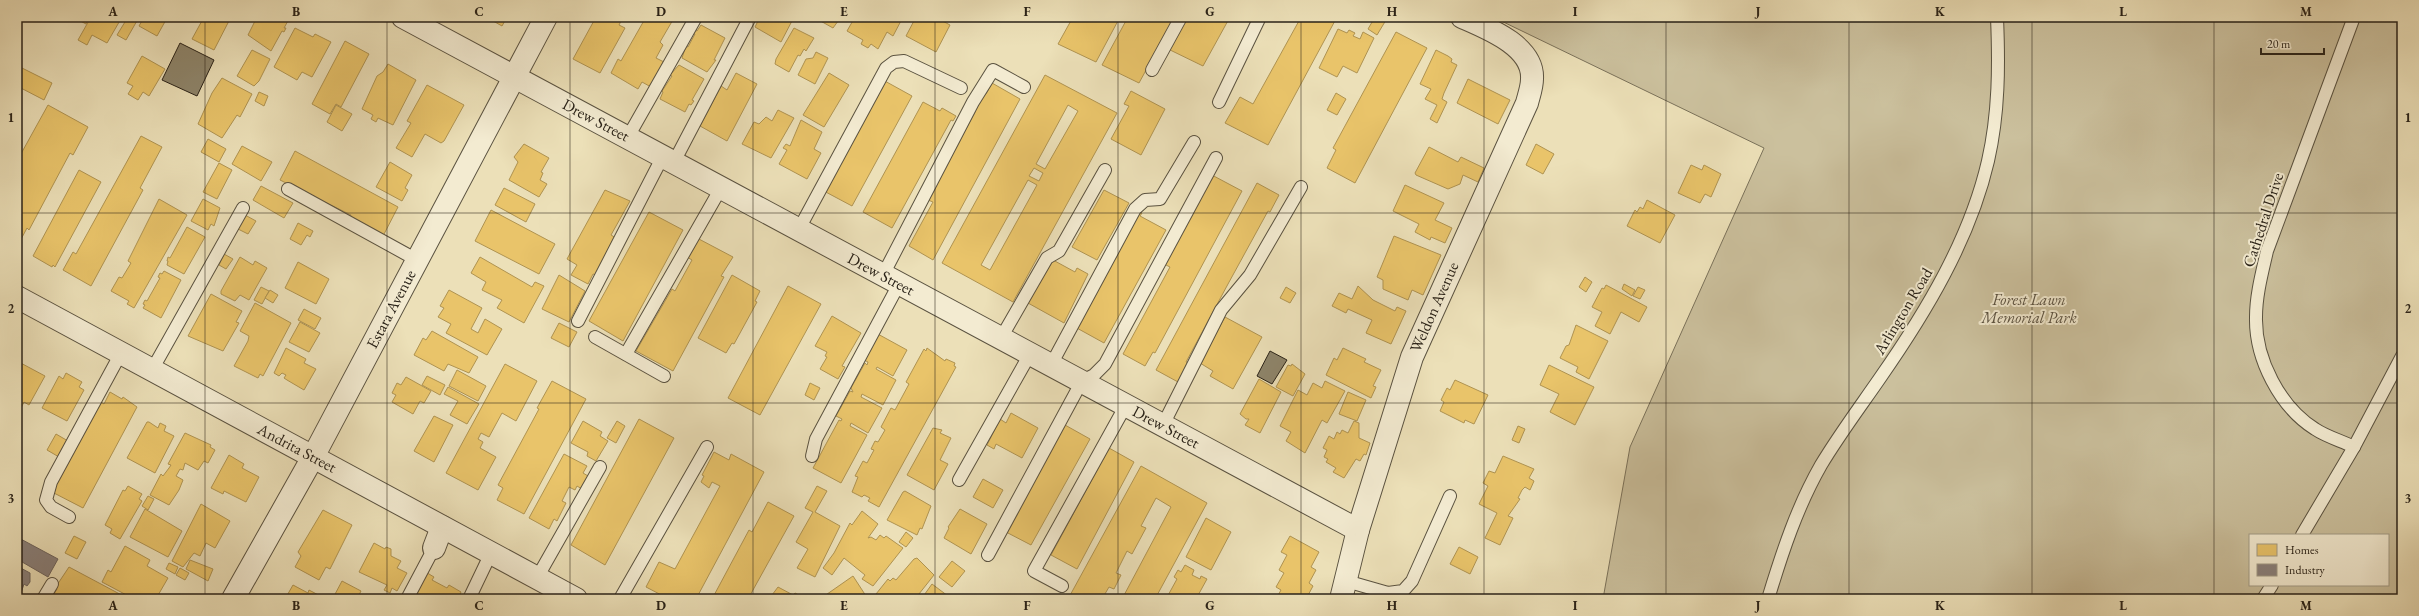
<svg xmlns="http://www.w3.org/2000/svg" width="2419" height="616" font-family="'EB Garamond',serif">
<rect width="100%" height="100%" fill="#ece0b8"/>
<filter id="stains"><feTurbulence type="fractalNoise" baseFrequency=".005" numOctaves="4"/><feColorMatrix values="0 0 0 0 .2 0 0 0 0 .09 0 0 0 0 .02 0 0 0 .5 -.17"/></filter>
<radialGradient id="worn" r=".72"><stop offset=".6" stop-color="#630" stop-opacity="0"/><stop offset="1" stop-color="#630" stop-opacity=".3"/></radialGradient>
<path fill="#cbc09d" stroke="#7a715a" fill-rule="evenodd" d="M1493,17H2402V599H1603L1630,447L1764,148ZM2250,535H2388V585H2250Z"/>
<g fill="#e9c46a" stroke="#af9351" fill-rule="evenodd">
<polygon points="73,17 89,17 86,24"/>
<polygon points="91,17 122,17 107,43 92,35 87,45 78,40"/>
<polygon points="128,17 138,19 126,40 117,35"/>
<polygon points="144,17 167,18 157,36 139,26"/>
<polygon points="204,17 231,17 214,50 192,39"/>
<polygon points="257,17 284,17 289,19 284,28 286,28 284,32 282,31 271,51 248,35"/>
<polygon points="486,17 507,17 502,26"/>
<polygon points="596,17 623,17 619,25 625,28 600,73 573,59"/>
<polygon points="646,17 674,18 660,42 663,45 656,58 664,62 651,87 642,82 638,89 611,73 618,59 621,61"/>
<polygon points="760,17 794,17 781,42 755,27"/>
<polygon points="819,17 841,17 833,28 817,19"/>
<polygon points="855,17 903,17 893,36 887,32 878,49 871,44 868,48 861,44 863,40 847,31"/>
<polygon points="916,17 935,17 950,25 936,52 906,36"/>
<polygon points="1073,17 1120,17 1096,62 1058,44"/>
<polygon points="1128,17 1175,17 1139,83 1102,65"/>
<polygon points="1192,17 1230,17 1203,66 1166,48 1186,19 1190,21"/>
<polygon points="1297,17 1337,17 1268,145 1225,123 1240,97 1253,104 1300,19"/>
<polygon points="1375,17 1386,20 1377,35 1368,29"/>
<polygon points="701,25 725,38 714,60 716,60 707,72 682,58 686,46 688,47 695,34 693,34 695,30 697,31"/>
<polygon points="295,28 313,37 315,34 331,42 312,77 302,72 297,80 274,67"/>
<polygon points="794,28 814,38 806,51 804,49 800,56 798,55 789,72 775,64 776,59"/>
<polygon points="1338,29 1347,33 1349,30 1355,33 1353,36 1360,39 1363,32 1374,38 1357,73 1343,66 1337,77 1319,68"/>
<polygon points="1396,32 1427,48 1355,183 1327,168 1336,150 1333,148"/>
<polygon points="345,41 369,54 341,107 336,104 330,114 312,104"/>
<polygon points="252,50 270,59 259,81 254,86 237,76"/>
<polygon points="1436,50 1448,56 1452,59 1451,62 1457,65 1444,93 1442,99 1447,102 1437,123 1430,119 1437,105 1425,99 1431,89 1420,84"/>
<polygon points="816,52 828,58 815,84 798,75 806,59 813,58"/>
<polygon points="142,56 165,69 149,96 143,92 138,100 128,94 133,86 127,83"/>
<polygon points="388,64 416,80 393,125 378,118 376,122 371,119 373,115 362,109 377,76 383,72"/>
<polygon points="679,65 704,79 692,100 694,101 691,105 689,104 685,112 660,99 663,92 662,91 672,76 670,75"/>
<polygon points="18,66 52,83 44,100 17,86"/>
<polygon points="736,73 757,84 727,141 700,126 721,86 727,90"/>
<polygon points="829,73 849,85 824,127 803,115"/>
<path d="M1045,75L1117,113L1013,302L942,263ZM1068,105L1078,111L1045,169L1036,164ZM1034,168L1043,173L1039,181L1029,176ZM1028,180L1037,185L990,270L981,265Z"/>
<polygon points="222,78 252,94 240,117 237,115 222,138 198,124 212,93"/>
<polygon points="1468,79 1510,100 1498,124 1457,103"/>
<polygon points="883,80 912,96 852,206 822,190"/>
<polygon points="992,83 1020,99 933,260 909,246 933,202 928,200 975,112 971,110 981,91 986,94"/>
<polygon points="427,85 464,105 444,141 441,143 425,134 412,157 396,148 411,123 407,121"/>
<polygon points="1131,91 1165,109 1141,155 1111,139 1129,106 1124,104"/>
<polygon points="259,92 268,96 264,106 255,101"/>
<polygon points="1336,93 1346,99 1337,115 1327,110"/>
<polygon points="923,102 940,111 942,108 956,116 953,121 951,120 892,228 863,212"/>
<polygon points="48,105 88,127 73,155 70,153 29,230 27,228 19,243 17,242 17,161"/>
<polygon points="336,105 352,114 342,131 327,122"/>
<polygon points="778,110 794,118 771,158 742,144 754,122 759,124 766,117 772,121"/>
<polygon points="801,120 822,132 814,149 821,153 807,179 779,164 787,150 783,148 786,144 790,146"/>
<polygon points="141,136 162,147 140,188 143,190 91,286 63,270 73,252 76,254"/>
<polygon points="208,139 226,149 219,162 201,152"/>
<polygon points="524,144 549,158 541,172 543,173 540,180 547,184 539,197 509,180 518,162 514,157"/>
<polygon points="1536,144 1554,154 1543,174 1526,165"/>
<polygon points="242,146 272,162 261,181 232,164"/>
<polygon points="1429,147 1458,162 1461,157 1484,168 1478,182 1463,175 1460,184 1448,189 1416,175 1415,173"/>
<polygon points="295,151 398,207 382,238 349,219 351,215 280,180"/>
<polygon points="390,162 412,175 405,188 408,190 402,201 376,187"/>
<polygon points="219,163 232,170 217,199 203,192"/>
<polygon points="1691,165 1702,170 1704,165 1721,174 1711,197 1705,194 1700,203 1678,193"/>
<polygon points="79,170 101,182 55,267 53,265 52,267 33,256"/>
<polygon points="1210,174 1242,191 1155,353 1153,352 1145,366 1123,354 1170,267 1164,264"/>
<polygon points="1257,183 1279,195 1270,212 1268,211 1228,284 1186,362 1188,363 1178,382 1156,370"/>
<polygon points="1405,185 1444,203 1435,220 1452,228 1445,243 1431,237 1430,240 1415,232 1419,224 1393,211"/>
<polygon points="261,186 293,203 284,218 253,200"/>
<polygon points="504,188 535,204 526,222 495,205"/>
<polygon points="605,190 630,201 611,235 616,238 596,275 593,274 588,284 571,275 577,265 567,259"/>
<polygon points="1104,190 1129,203 1097,260 1072,247"/>
<polygon points="159,199 187,215 134,308 127,304 129,301 111,291 119,277 122,278 131,263 128,261"/>
<polygon points="203,199 220,208 214,226 211,224 208,230 191,221"/>
<polygon points="1647,200 1675,215 1660,243 1627,226 1635,210 1637,212 1640,207 1643,209"/>
<polygon points="491,210 555,244 539,274 475,241"/>
<polygon points="1139,211 1142,213 1140,216 1166,230 1104,343 1075,327"/>
<polygon points="649,212 683,230 623,341 589,321"/>
<polygon points="245,215 256,221 248,234 238,229"/>
<polygon points="298,223 313,231 310,237 307,235 301,245 290,239"/>
<polygon points="187,227 205,237 184,274 167,265 168,261 167,261 168,257 170,258"/>
<polygon points="1394,236 1441,255 1423,295 1412,290 1408,300 1383,289 1383,280 1377,277"/>
<polygon points="697,238 733,257 721,276 724,277 673,371 636,351 672,289 675,291 692,260 687,257"/>
<polygon points="224,254 233,259 226,269 219,265"/>
<polygon points="240,257 253,265 255,261 267,268 249,300 240,295 235,301 221,294 221,291"/>
<polygon points="480,257 532,287 535,282 544,286 524,323 497,308 502,300 482,290 486,282 471,273"/>
<polygon points="1053,260 1075,272 1077,268 1088,274 1064,323 1028,303"/>
<polygon points="298,262 329,279 316,304 285,288"/>
<polygon points="164,271 181,280 161,318 143,308 145,305 143,304 145,300 147,301 160,278 158,277 160,273 162,274"/>
<polygon points="559,275 585,291 569,322 542,309"/>
<polygon points="732,275 760,291 755,301 757,302 734,344 732,343 726,353 698,338"/>
<polygon points="1585,277 1592,282 1586,292 1579,287"/>
<polygon points="1624,284 1635,290 1632,296 1622,289"/>
<polygon points="1606,285 1647,307 1639,322 1621,312 1610,334 1595,326 1602,312 1592,307 1602,288 1604,289"/>
<polygon points="788,286 821,304 760,415 728,398"/>
<polygon points="1358,286 1373,300 1395,311 1397,307 1406,311 1391,344 1366,333 1372,320 1348,309 1346,313 1332,306 1339,293 1352,299"/>
<polygon points="261,287 269,291 262,304 254,300"/>
<polygon points="1286,287 1296,293 1290,303 1280,298"/>
<polygon points="1638,287 1645,290 1640,299 1633,296"/>
<polygon points="270,290 278,295 273,303 265,298"/>
<polygon points="449,290 482,308 471,329 478,333 485,319 502,329 487,355 446,333 451,324 438,317 444,308 440,306"/>
<polygon points="211,294 242,311 236,322 239,323 223,351 188,336"/>
<polygon points="255,303 291,323 263,376 260,374 258,378 234,366 248,341 249,336 240,331"/>
<polygon points="304,309 321,318 315,329 298,320"/>
<polygon points="832,316 861,333 842,366 845,367 838,379 820,369 827,357 825,356 827,352 815,346"/>
<polygon points="1225,317 1262,337 1233,389 1210,376 1213,371 1200,363"/>
<polygon points="300,322 320,333 309,352 289,342"/>
<polygon points="559,323 577,332 569,347 551,338"/>
<polygon points="1576,325 1608,341 1589,379 1576,372 1578,367 1560,358 1566,346 1569,345"/>
<polygon points="432,331 478,357 469,373 448,364 444,371 414,355 423,338 426,340"/>
<polygon points="876,333 907,350 893,376 877,367 876,369 896,380 883,405 862,394 861,397 882,408 868,433 851,423 850,426 867,435 841,483 813,468 839,420 841,421 842,419 836,416 850,391 853,392 851,388 865,363 867,365 868,362 862,359"/>
<polygon points="286,348 306,359 304,363 316,369 304,390 287,380 284,378 286,375 282,373 279,376 274,373"/>
<polygon points="927,348 945,361 946,359 955,363 954,366 956,367 879,507 868,501 870,498 864,495 862,497 852,492 858,477 855,476 863,461 867,463 874,450 871,449 875,441 878,442 885,430 881,427 891,408 895,410 909,384 906,382 924,349 926,351"/>
<polygon points="1343,348 1366,359 1364,362 1381,370 1373,386 1376,387 1371,398 1326,375 1334,358 1337,360"/>
<polygon points="17,361 45,376 29,405 24,402 21,408 17,408"/>
<polygon points="505,364 537,381 516,421 502,413 489,437 481,433 478,439 483,442 480,448 496,457 478,490 446,473"/>
<polygon points="1292,364 1305,374 1293,396 1276,387 1288,365 1291,366"/>
<polygon points="1549,365 1594,387 1575,425 1550,412 1559,394 1540,385"/>
<polygon points="457,370 486,386 478,401 449,386"/>
<polygon points="66,373 82,382 79,387 84,390 67,421 42,408 59,376 63,379"/>
<polygon points="427,376 445,385 440,395 422,385"/>
<polygon points="406,377 431,391 424,403 420,401 413,414 392,402 396,395 392,393 397,383 401,385"/>
<polygon points="1259,379 1281,392 1260,433 1245,425 1249,419 1246,419 1240,414"/>
<polygon points="1455,380 1488,395 1474,424 1465,420 1464,423 1440,411 1444,402 1441,400 1447,388 1450,390"/>
<polygon points="552,381 586,399 524,514 497,500 503,488 498,485 539,409 537,408"/>
<polygon points="1325,381 1345,391 1327,423 1322,420 1305,453 1286,441 1291,432 1280,426 1298,390 1307,395 1313,383 1322,388"/>
<polygon points="810,383 820,388 814,400 805,395"/>
<polygon points="448,387 479,404 467,424 450,415 458,401 444,394"/>
<polygon points="110,392 122,399 123,397 137,407 83,508 52,492 95,412 101,402 104,404"/>
<polygon points="1348,392 1366,400 1357,421 1339,414"/>
<polygon points="1011,413 1038,428 1022,458 996,444 994,449 987,445 1000,419 1006,423"/>
<polygon points="434,416 453,425 434,462 414,451"/>
<polygon points="639,419 674,438 605,565 571,545"/>
<polygon points="583,421 602,432 600,436 608,441 596,461 587,456 588,452 571,443"/>
<polygon points="617,421 625,426 616,443 607,438"/>
<polygon points="1354,421 1359,423 1359,438 1370,443 1366,455 1364,454 1360,461 1356,459 1344,478 1333,472 1336,468 1326,462 1328,459 1324,457 1327,450 1323,448 1329,436 1334,439 1337,432 1340,434 1342,430 1348,433"/>
<polygon points="147,422 149,422 158,428 160,423 166,426 164,431 174,436 155,473 127,458"/>
<polygon points="1065,425 1090,439 1031,545 1006,532"/>
<polygon points="1518,426 1525,429 1519,443 1512,440"/>
<polygon points="933,428 942,430 940,433 951,438 940,460 948,464 934,490 907,475"/>
<polygon points="185,433 211,445 210,447 215,450 208,463 204,461 198,470 185,463 183,470 180,469 176,476 183,480 179,490 169,505 150,495 161,474 163,476 169,468 171,465 168,464"/>
<polygon points="56,434 68,441 59,457 47,450"/>
<polygon points="1109,448 1134,462 1077,569 1051,555"/>
<polygon points="714,452 729,460 731,454 764,472 696,599 669,599 646,587 659,562 675,569 720,486 712,482 709,488 701,482 704,476 702,475"/>
<polygon points="564,454 587,466 583,473 588,476 582,489 577,486 575,490 569,487 562,501 566,503 557,521 554,519 549,529 529,518"/>
<polygon points="229,455 244,464 242,468 259,477 246,502 224,491 223,494 211,488"/>
<polygon points="1503,456 1534,469 1529,478 1534,481 1530,490 1525,487 1522,490 1518,498 1520,499 1508,516 1513,518 1500,545 1485,538 1497,513 1479,504 1488,486 1483,483 1489,471 1495,473"/>
<polygon points="1141,466 1207,503 1155,599 1122,599 1171,507 1156,498 1141,526 1146,528 1132,554 1127,551 1116,573 1121,575 1114,589 1109,587 1102,599 1068,599"/>
<polygon points="983,479 1003,490 993,508 973,497"/>
<polygon points="128,486 142,494 139,499 142,501 120,539 110,533 112,529 105,525 123,490 125,491"/>
<polygon points="817,486 827,491 815,512 840,526 815,577 797,568 808,549 796,542 813,512 805,508"/>
<polygon points="905,491 931,506 922,529 920,528 917,535 887,520 903,492"/>
<polygon points="148,496 154,499 148,510 142,506"/>
<polygon points="768,502 794,516 748,599 712,599 749,530 752,532"/>
<polygon points="201,504 230,521 215,548 206,543 200,556 194,553 183,567 172,561"/>
<polygon points="145,509 182,531 168,557 130,537"/>
<polygon points="960,509 987,524 971,554 944,538 949,528 948,527"/>
<polygon points="323,510 352,525 330,569 326,567 319,580 295,567 301,556 298,552"/>
<polygon points="862,511 878,524 868,538 871,537 876,540 880,535 884,538 886,536 903,548 873,586 862,579 865,575 844,558 832,575 823,568 834,553 850,523 852,525"/>
<polygon points="1206,518 1231,532 1211,570 1186,557"/>
<polygon points="906,532 913,538 906,547 899,542"/>
<polygon points="74,536 86,542 77,559 65,553"/>
<polygon points="1290,536 1319,552 1311,567 1316,570 1309,583 1313,586 1306,599 1276,599 1281,590 1276,587 1284,573 1279,570 1287,555 1281,552"/>
<polygon points="374,543 385,549 386,547 391,549 391,556 401,561 397,568 407,573 397,591 392,588 390,593 384,590 387,585 359,572"/>
<polygon points="125,546 150,560 147,566 168,578 157,597 154,596 152,599 134,599 102,582 108,570 111,572"/>
<polygon points="1459,547 1478,557 1470,574 1450,564"/>
<polygon points="917,558 934,575 915,599 872,599 888,579 890,581 893,578 896,580 914,559"/>
<polygon points="190,560 213,569 208,581 186,569"/>
<polygon points="952,561 965,571 952,587 939,577"/>
<polygon points="169,563 178,567 175,574 166,569"/>
<polygon points="1185,565 1194,570 1192,575 1200,579 1201,576 1207,579 1196,599 1166,599 1177,579 1174,577 1178,570 1181,572"/>
<polygon points="69,567 129,599 51,599 57,589 55,588"/>
<polygon points="180,568 189,573 185,580 176,575"/>
<polygon points="424,571 434,577 432,580 447,588 449,585 461,592 458,599 414,599 410,597"/>
<polygon points="853,576 866,596 862,599 820,599"/>
<polygon points="342,581 361,591 357,599 333,598"/>
<polygon points="932,584 948,596 945,599 922,598"/>
<polygon points="293,585 308,593 309,590 324,598 285,599"/>
<polygon points="778,587 793,595 795,593 804,598 769,599"/>
<polygon points="481,594 491,599 478,599"/>
</g>
<g fill="#8a817c" stroke="#6d645e">
<polygon points="17,537 58,559 48,577 17,559"/>
<polygon points="17,566 30,573 30,582 27,586 24,584 19,599 17,599"/>
</g>
<g fill="#8e856b" stroke="#292218">
<polygon points="180,43 214,60 197,96 162,80"/>
<polygon points="1270,351 1287,360 1272,384 1257,376"/>
</g>
<g fill="none" stroke-linecap="round" stroke-linejoin="round">
<g stroke="#5a5240" stroke-width="14">
<g id="lane">
<path d="M2354,17L2267,251C2262,273 2256,295 2256,317C2255,359 2280,407 2315,429C2327,437 2342,441 2354,447"/>
<polyline points="1152,70 1181,17"/>
<polyline points="1219,102 1260,17"/>
<polyline points="628,137 696,17"/>
<polyline points="674,162 750,17"/>
<polyline points="288,189 417,260"/>
<polyline points="799,229 886,68 894,62 904,61 961,88"/>
<polyline points="883,275 973,102 993,70 1024,87"/>
<polyline points="578,321 663,156"/>
<polyline points="595,337 664,376"/>
<polyline points="1001,338 1047,258 1059,251 1105,170"/>
<polyline points="626,354 721,188"/>
<polyline points="1051,365 1135,209 1145,200 1160,199 1194,142"/>
<polyline points="152,370 243,208"/>
<polyline points="1163,425 1221,310 1250,275 1301,187"/>
<polyline points="812,456 816,439 899,284"/>
<polyline points="959,480 1030,354"/>
<polyline points="69,517 51,507 46,500 51,482 121,353"/>
<polyline points="2302,535 2354,447 2402,356"/>
<polyline points="988,555 1082,381 1094,375 1105,364 1216,158"/>
<polyline points="537,578 600,467"/>
<polyline points="1346,581 1388,593 1403,591 1412,581 1450,496"/>
<polyline points="1062,586 1034,571 1126,405"/>
<polyline points="43,599 52,584"/>
<polyline points="407,599 434,548"/>
<polyline points="469,599 491,553"/>
<polyline points="620,599 707,447"/>
<path d="M1768,599C1782,553 1797,507 1821,465C1839,435 1860,407 1880,378C1926,312 1970,239 1988,161C1999,113 1999,65 1997,17"/>
<polyline points="2263,599 2272,585"/>
</g>
</g>
<g stroke="#5a5240" stroke-width="24">
<g id="street">
<polyline points="403,17 1358,530"/>
<polyline points="17,297 576,599"/>
<polyline points="434,548 442,527"/>
<polyline points="233,599 313,457 546,17"/>
<path d="M1341,599L1358,530L1412,357L1527,103C1529,95 1532,87 1532,79C1534,46 1487,28 1462,17"/>
</g>
</g>
<use href="#lane" stroke="#f3ebd1" stroke-width="12"/>
<use href="#street" stroke="#f3ebd1" stroke-width="22"/>
</g>
<path fill="none" stroke="#292218" stroke-width="1" stroke-opacity="0.55" d="M205,17V599M387,17V599M570,17V599M753,17V599M935,17V599M1118,17V599M1301,17V599M1484,17V599M1666,17V599M1849,17V599M2032,17V599M2214,17V599M17,213H2402M17,403H2402"/>
<g text-anchor="middle" dominant-baseline="central" stroke-width="4" stroke-linejoin="round" paint-order="stroke">
<g font-size="16" fill="#292218" stroke="#f3ebd1">
<text transform="translate(596 120) rotate(28)">Drew Street</text>
<text transform="translate(2263 220) rotate(-72)">Cathedral Drive</text>
<text transform="translate(881 274) rotate(28)">Drew Street</text>
<text transform="translate(1434 307) rotate(-66)">Weldon Avenue</text>
<text transform="translate(391 309) rotate(-62)">Estara Avenue</text>
<text transform="translate(1903 311) rotate(-59)">Arlington Road</text>
<text transform="translate(1166 427) rotate(28)">Drew Street</text>
<text transform="translate(297 448) rotate(28)">Andrita Street</text>
</g>
<g font-size="16" font-style="italic" fill="#5a5140" stroke="#f3ebd1">
<text x="2029" y="299">Forest Lawn<tspan x="2029" dy="18">Memorial Park</tspan></text>
</g>
</g>
<rect width="2419" height="616" fill="none" stroke="#ece0b8" stroke-width="44"/>
<rect x="2249" y="534" width="140" height="52" fill="#f3ebd1" stroke="#a29b87"/>
<rect x="2257" y="544" width="20" height="12" fill="#e9c46a" stroke="#a29b87"/>
<text x="2285" y="554" font-size="12" fill="#292218">Homes</text>
<rect x="2257" y="564" width="20" height="12" fill="#8a817c" stroke="#a29b87"/>
<text x="2285" y="574" font-size="12" fill="#292218">Industry</text>
<path d="M2261 48v6h63v-6" fill="none" stroke="#292218" stroke-width="2"/>
<text x="2267" y="48" font-size="12" fill="#292218" stroke="#f3ebd1" stroke-width="3" paint-order="stroke">20 m</text>
<rect x="22" y="22" width="2375" height="572" fill="none" stroke="#292218" stroke-width="1.5"/>
<g font-size="13" text-anchor="middle" font-weight="bold" fill="#292218">
<text x="113" y="16">A</text>
<text x="296" y="16">B</text>
<text x="479" y="16">C</text>
<text x="661" y="16">D</text>
<text x="844" y="16">E</text>
<text x="1027" y="16">F</text>
<text x="1210" y="16">G</text>
<text x="1392" y="16">H</text>
<text x="1575" y="16">I</text>
<text x="1758" y="16">J</text>
<text x="1940" y="16">K</text>
<text x="2123" y="16">L</text>
<text x="2306" y="16">M</text>
<text x="11" y="122">1</text>
<text x="2408" y="122">1</text>
<text x="11" y="313">2</text>
<text x="2408" y="313">2</text>
<text x="11" y="503">3</text>
<text x="2408" y="503">3</text>
<text x="113" y="610">A</text>
<text x="296" y="610">B</text>
<text x="479" y="610">C</text>
<text x="661" y="610">D</text>
<text x="844" y="610">E</text>
<text x="1027" y="610">F</text>
<text x="1210" y="610">G</text>
<text x="1392" y="610">H</text>
<text x="1575" y="610">I</text>
<text x="1758" y="610">J</text>
<text x="1940" y="610">K</text>
<text x="2123" y="610">L</text>
<text x="2306" y="610">M</text>
</g>
<rect width="100%" height="100%" filter="url(#stains)"/>
<rect width="100%" height="100%" fill="url(#worn)"/>
</svg>
